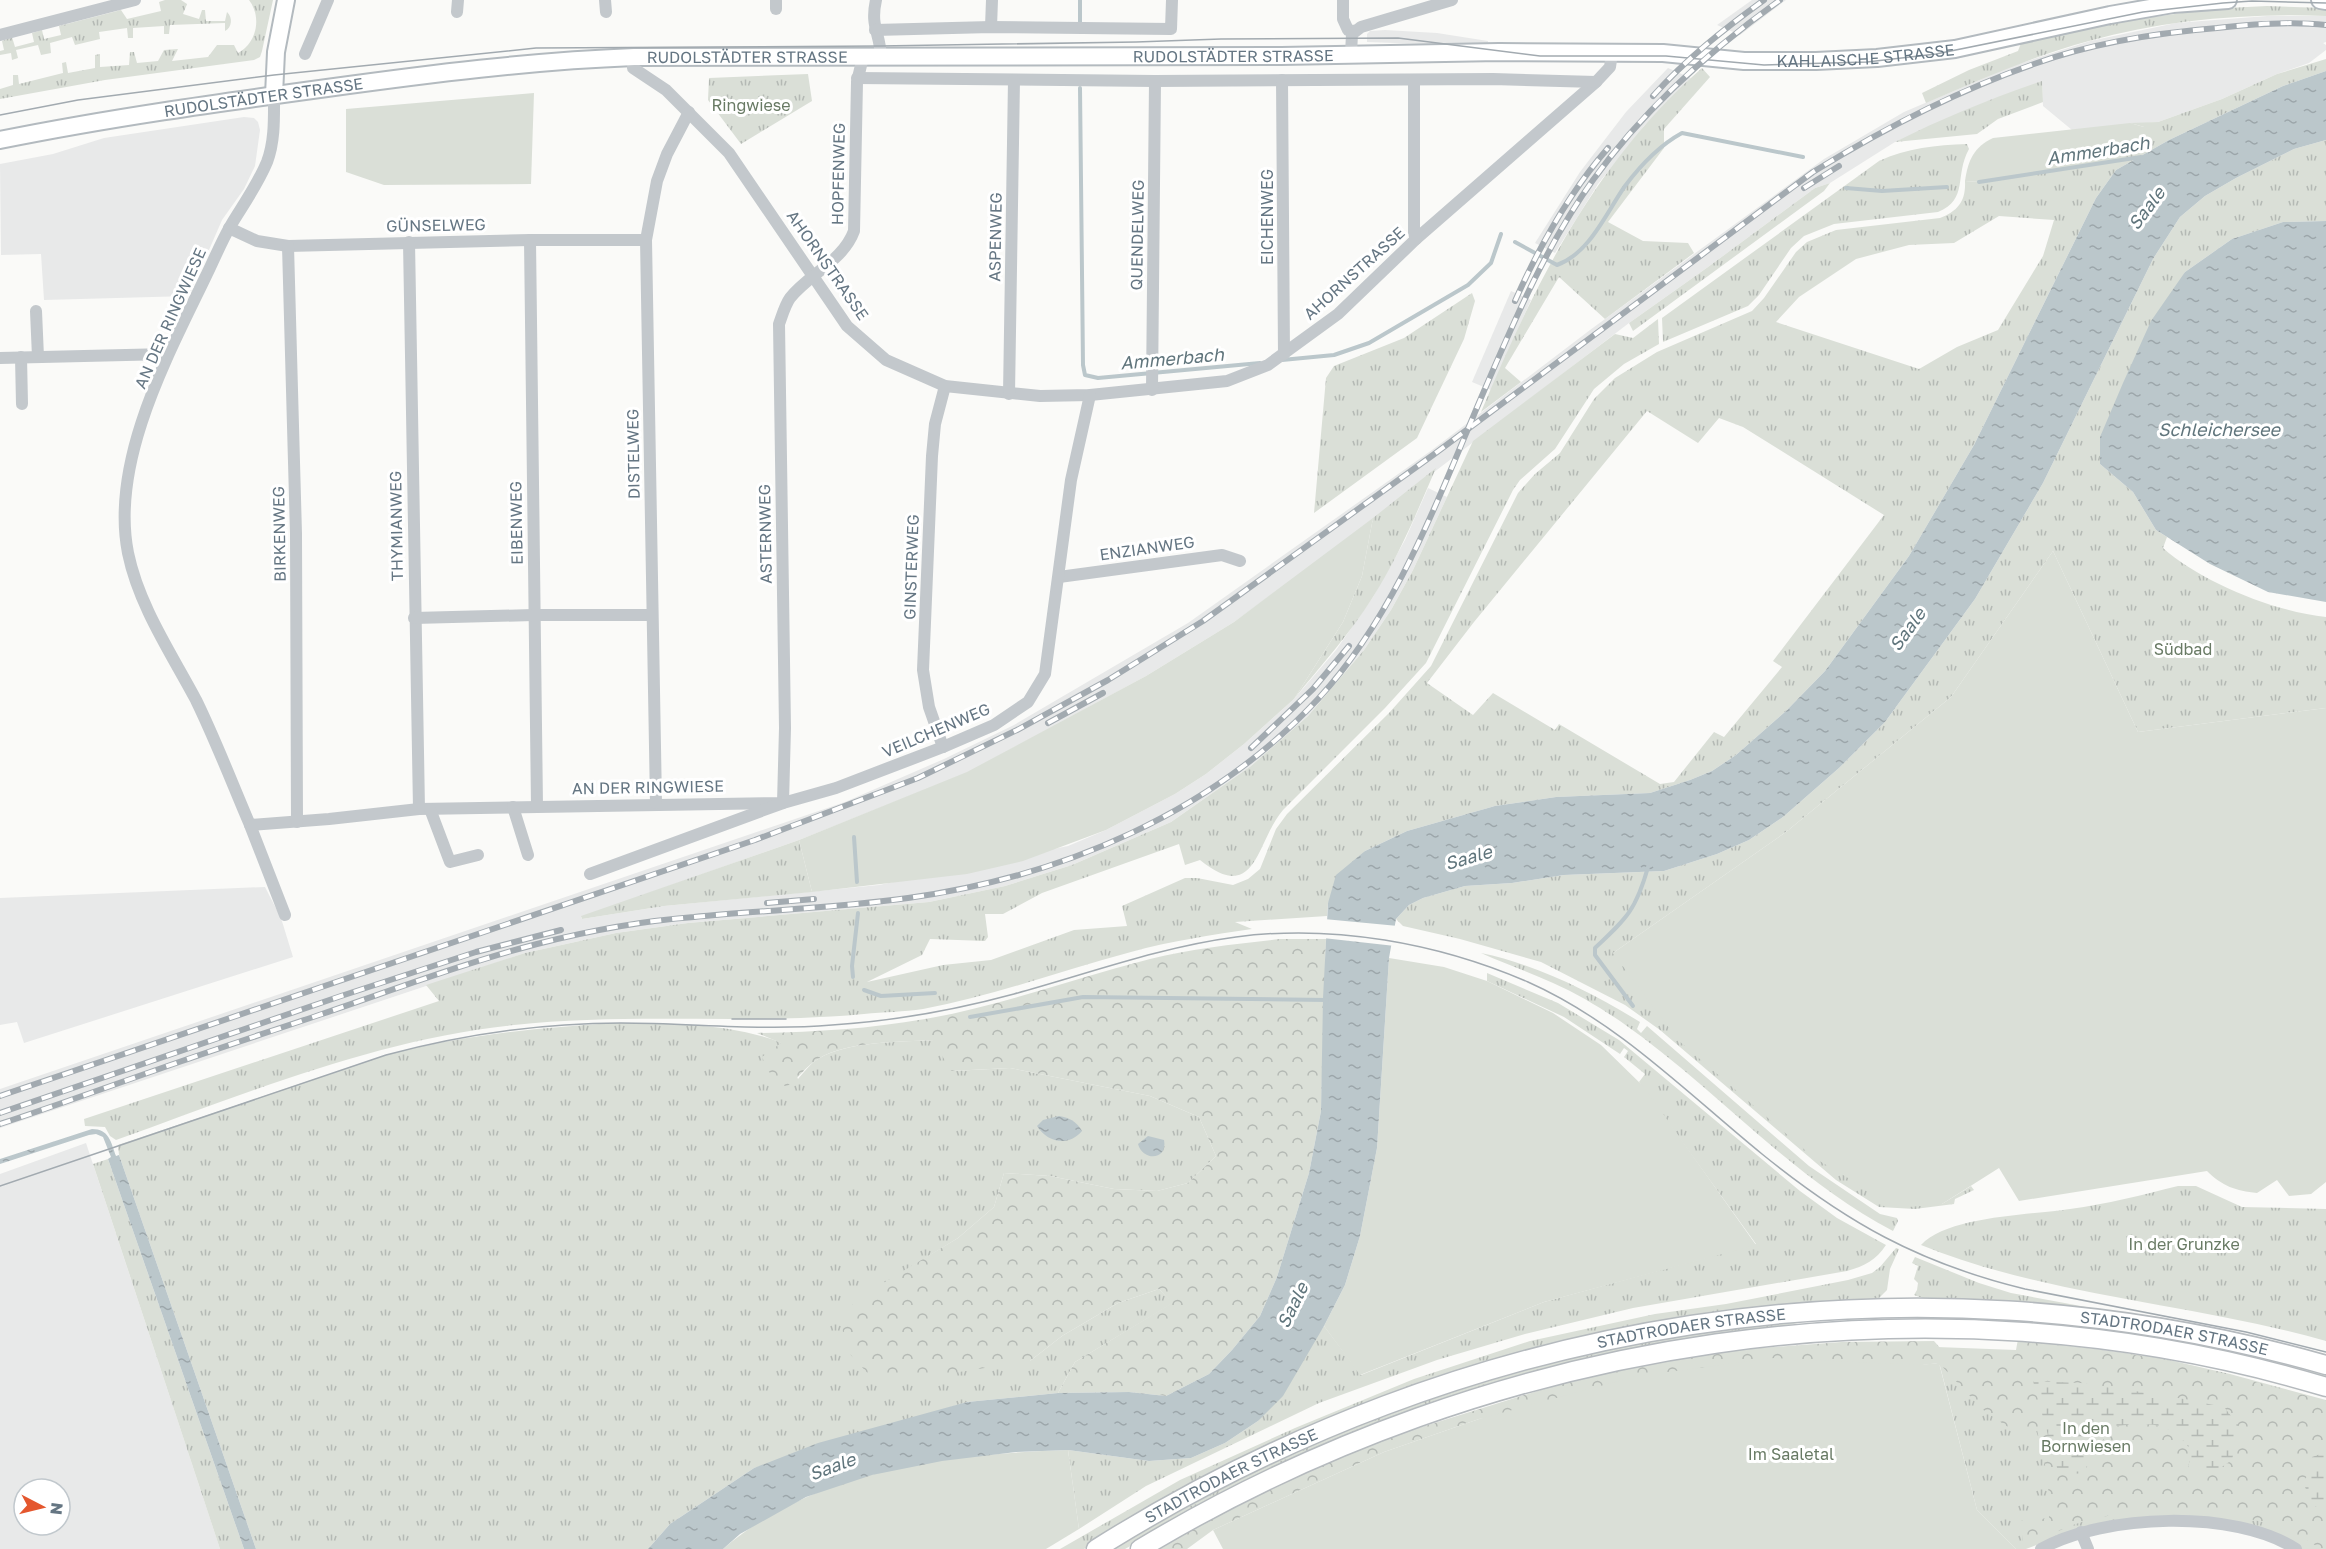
<svg xmlns="http://www.w3.org/2000/svg" width="2326" height="1549" font-family="'Golos Text',sans-serif">
<defs>
<pattern id="grass-tufts" width="24" height="20" patternUnits="userSpaceOnUse" patternTransform="scale(1.5)"><rect width="24" height="20" fill="#dadfd7"/><path d="M3 7l-1-3M5 7V3M7 7l1-3M15 17l-1-3M17 17v-4M19 17l1-3" fill="none" stroke="#b4b9b4"/></pattern>
<pattern id="forest-crowns" width="20" height="18" patternUnits="userSpaceOnUse" patternTransform="scale(1.5)"><rect width="20" height="18" fill="#dadfd7"/><path d="M2 6a3 3 0 1 1 6 0M12 15a3 3 0 1 1 6 0" fill="none" stroke="#b4b9b4"/></pattern>
<pattern id="wetland-marsh" width="20" height="14" patternUnits="userSpaceOnUse" patternTransform="scale(1.5)"><rect width="20" height="14" fill="#dadfd7"/><path d="M1 5h8M5 5V1M11 12h8M15 12V8" fill="none" stroke="#b4b9b4"/></pattern>
<pattern id="water-ripples" width="26" height="14" patternUnits="userSpaceOnUse" patternTransform="scale(1.5)"><rect width="26" height="14" fill="#bbc7cb"/><path d="M2 4q2-2 4 0t4 0M15 11q2-2 4 0t4 0" fill="none" stroke="#9ca6aa"/></pattern>
</defs>
<rect width="100%" height="100%" fill="#fafaf8"/>
<g fill="#e8e9e9" fill-rule="evenodd">
<polygon points="1752,0 1786,0 1740,35 1717,25"/>
<polygon points="2267,16 2326,16 2326,42 2323,43 2326,45 2326,50 2309,63 2277,74 2222,99 2158,122 2072,130 2043,106 2042,82 1895,142 1830,183 1815,188 1708,267 1629,323 1310,567 1234,622 1146,676 967,773 799,840 581,917 582,919 664,906 879,885 1068,846 1106,830 1175,794 1206,774 1244,744 1294,699 1336,650 1373,597 1405,540 1428,488 1447,497 1413,570 1391,610 1364,650 1308,716 1251,766 1171,822 1072,865 1005,886 929,902 688,923 616,933 525,953 0,1128 0,1089 845,802 944,759 1014,725 1188,623 1432,450 1590,330 1824,159 1904,112 2012,66 2090,41 2176,23"/>
<polygon points="1385,30 1437,33 1488,41 1487,53 1423,44 1367,42 1367,34 1370,31"/>
<polygon points="1668,68 1691,78 1644,126 1598,184 1555,253 1535,243 1580,172 1626,112"/>
<polygon points="244,117 254,118 258,122 260,130 255,166 244,189 222,220 189,296 44,300 41,254 1,255 0,164 53,154 104,138"/>
<polygon points="1511,291 1531,300 1491,390 1472,382"/>
<polygon points="265,887 281,918 293,957 24,1043 17,1022 0,1025 0,898"/>
<path d="M86,1143L220,1549H0V1174ZM24,1489H60V1525H24Z"/>
</g>
<g fill="url(#grass-tufts)" fill-rule="evenodd">
<path d="M165,0H181L187,4L183,14L199,19L202,10H205L206,21H225L227,12C233,17 232,28 225,31V23L170,25L169,34H164V26L133,28V38H128L127,28L99,32L100,39L75,45L72,37L50,43L51,53L41,55L38,45L16,50L18,58L12,60L11,53L0,55V51L4,50L2,41L12,37L15,47L34,42L32,33L42,30L44,39L61,35L59,26L121,10L127,19L161,11L159,2Z"/>
<path d="M249,0H273L262,51L260,57L254,60L105,80L0,99V89L13,85V75H18L19,84L63,73L62,63L66,62L68,73L95,68V55L100,54V67L129,65L130,52H134L137,63L158,61L164,50L178,49L172,61L208,57L217,45H234L238,53C257,43 262,17 249,0Z"/>
<path d="M2267,6L2326,8V16C2247,13 2165,20 2089,41C2033,56 1979,80 1926,103L1922,93L1969,70L2018,51L2021,43C2103,24 2183,9 2267,6Z"/>
<path d="M2326,59V71L2283,86L2169,140L2116,170L2096,198L1974,445L1909,556L1825,671L1786,711L1736,755L1712,771L1690,780L1650,793L1556,797L1495,806L1407,831L1365,851L1328,903L1327,916L1235,922L1252,929C1211,935 1171,941 1131,952C1062,970 994,996 923,1009C904,1012 884,1012 864,1014C748,1025 630,1012 514,1025C376,1039 245,1094 116,1140L110,1136L105,1127L85,1126L84,1119L439,1001L426,985L525,953L616,933L688,923L929,902L1005,886L1072,865L1171,822L1251,766L1308,716L1364,650L1391,610L1413,570L1473,441L1615,334L1633,338L1658,319L1659,344L1624,364L1594,389L1555,449L1520,480L1513,490L1426,663L1385,708L1283,810C1256,841 1257,906 1200,860L1185,865L1179,844L1042,893L1003,914H985L988,937L985,941L930,939L922,955L867,982L943,965L991,960L1074,930L1127,926L1122,906L1185,878H1197L1233,885L1248,879L1260,869L1276,829L1287,814L1389,713L1431,666L1518,493L1535,474L1560,453L1594,399L1615,378L1657,352L1752,311L1764,298L1796,252L1807,242L1836,230L1940,218C1958,211 1966,201 1965,181L1979,182L2144,127L2130,123L2158,122L2222,99L2277,74ZM1999,216L2054,220L2043,256L1998,330L1957,347L1919,369L1776,322L1799,297L1856,259L1909,245L1954,243ZM1647,411L1698,443L1719,418L1743,427L1884,515L1773,661L1782,667L1724,737L1714,732L1674,782L1660,784L1559,724L1555,730L1493,693L1473,715L1427,683L1474,622Z"/>
<path d="M1702,68L1710,77L1664,129V148L1608,222L1643,241L1688,243L1694,253L1605,319L1559,277L1505,368L1521,382L1481,412C1534,285 1596,160 1702,68Z"/>
<polygon points="808,74 812,101 741,144 708,100 709,78"/>
<path d="M2042,81L2043,102L1998,119L1977,134L1895,142C1943,118 1992,98 2042,81Z"/>
<path d="M2326,140V221L2283,222L2232,239L2185,272L2100,464L2133,492L2156,530L2167,537L2163,548C2201,582 2275,612 2326,617V708L2138,732L2053,551L1951,697L1786,832L1613,953L1942,1204L1971,1186L1974,1190L1955,1199L1954,1204L1915,1209L1879,1207L1836,1180L1660,1030L1625,1005L1541,962L1460,939L1403,926L1396,919L1409,905L1423,898L1465,886L1512,883L1564,875L1664,871L1717,854L1749,840L1783,817L1839,768L1885,722L1975,599L2043,483L2153,259L2180,217L2205,196L2236,178L2294,149Z"/>
<path d="M1967,144L1969,149C1954,176 1969,199 1938,212L1834,224L1804,236L1791,248L1759,295L1748,306L1663,342L1662,318L1879,161C1907,148 1936,145 1967,144Z"/>
<polygon points="1830,183 1824,191 1633,331 1629,323 1708,267 1815,188"/>
<polygon points="1472,293 1475,301 1464,339 1417,438 1314,513 1326,378 1334,366 1404,338"/>
<path d="M1436,468C1417,512 1399,556 1373,597C1350,634 1321,665 1294,699L1343,622L1362,576L1373,518Z"/>
<polygon points="799,840 812,892 664,906 582,919 581,916"/>
<path d="M1481,953C1538,965 1591,992 1640,1022L1637,1029L1641,1033L1647,1026L1809,1166L1880,1214L1897,1218L1898,1221L1893,1231C1790,1177 1715,1087 1620,1021C1599,1007 1576,993 1553,983C1529,972 1505,964 1481,953Z"/>
<path d="M1487,973L1558,1003L1619,1040L1800,1191L1837,1218L1886,1245C1876,1260 1865,1266 1847,1271L1633,1308L1525,1334L1437,1360L1319,1403L1146,1486L1079,1529L1068,1450L1149,1461L1191,1458L1225,1443L1258,1421L1324,1326L1361,1375L1544,1302L1756,1244L1639,1082L1645,1074L1624,1057L1628,1051L1624,1048L1620,1054L1564,1017L1487,981Z"/>
<path d="M614,1023C668,1023 731,1023 782,1043L798,1079C804,1072 811,1063 818,1059C848,1041 899,1042 934,1040L952,1071L1010,1068L1150,1096L1199,1117L1216,1156L1188,1183L1157,1191L1114,1189L1050,1176L1004,1173L994,1207L958,1238L911,1267L1030,1361L1062,1336L1118,1303L1159,1289L1173,1303L1075,1362L1058,1393L967,1402L754,1468L670,1524L648,1549H256L119,1155L118,1145L386,1055C461,1035 537,1028 614,1023Z"/>
<polygon points="108,1159 244,1549 220,1549 93,1164"/>
<path d="M2178,1186H2196L2242,1207L2326,1209V1341C2192,1303 2050,1297 1921,1245C1948,1216 2031,1215 2070,1209C2107,1204 2142,1195 2178,1186Z"/>
<polygon points="1896,1248 1899,1249 1890,1269 1887,1290 1878,1299 1783,1307 1712,1316 1294,1436 1180,1491 1084,1549 1060,1549 1180,1480 1295,1428 1414,1379 1530,1341 1655,1314 1726,1304 1848,1280 1872,1273 1880,1267"/>
<path d="M1915,1257L1979,1283L2011,1293L2216,1331L2326,1358C2255,1341 2184,1323 2111,1313C2049,1305 1987,1302 1925,1299L1914,1295L1917,1290L1918,1283L1914,1279L1918,1266L1912,1263Z"/>
<path d="M1908,1317L2018,1318L2182,1339L2287,1363L2326,1374V1382C2239,1362 2152,1337 2063,1327C2012,1322 1959,1326 1908,1317Z"/>
<path d="M1805,1321C1778,1329 1751,1330 1723,1334C1678,1341 1633,1351 1588,1361L1207,1503L1125,1549H1111L1255,1470L1385,1413L1552,1361L1723,1328Z"/>
<polygon points="2018,1339 2156,1357 2230,1374 2326,1400 2326,1549 2302,1549 2294,1544 2233,1521 2083,1527 2026,1549 2016,1549 1977,1510 1940,1366 1935,1362 1937,1347 2016,1350"/>
</g>
<g fill="url(#forest-crowns)" fill-rule="evenodd">
<path d="M1280,939H1326L1321,1111L1309,1173L1277,1277L1260,1316L1232,1350L1209,1374L1166,1396L1129,1392L1058,1393L1075,1362L1172,1303L1159,1289L1118,1303L1062,1336L1030,1361L921,1378L874,1380L847,1351L840,1318L860,1297L958,1238L994,1207L1004,1173L1050,1176L1114,1189L1157,1191L1188,1183L1216,1156L1199,1117L1150,1096L1010,1068L951,1071L933,1040C900,1042 847,1041 818,1059C806,1066 798,1079 786,1087L769,1072L762,1057L781,1043L757,1033C814,1032 868,1029 925,1019C1001,1006 1075,978 1150,959C1193,948 1237,944 1280,939Z"/>
<path d="M1934,1341L1941,1349L2018,1351L2021,1341L2158,1358L2230,1375L2326,1401V1452L2312,1457L2314,1506L2326,1510V1549H2321C2268,1513 2203,1509 2141,1513C2125,1514 2108,1515 2092,1519C2068,1525 2046,1537 2024,1547L2020,1521L2049,1518L2048,1477L2037,1430H2012L1982,1409L1939,1363L1479,1419L1384,1452L1213,1530L1187,1549H1156L1226,1507L1383,1439L1560,1384L1646,1363L1734,1350L1842,1342ZM2034,1381L2239,1426L2188,1467L2192,1452C2171,1420 2150,1423 2116,1426L2092,1451L2085,1473Z"/>
</g>
<g fill="url(#wetland-marsh)">
<path d="M2033,1381L2081,1383L2168,1396L2224,1407L2239,1426L2232,1460L2213,1473L2188,1467L2192,1452C2171,1420 2150,1423 2116,1426L2092,1451L2085,1473L2059,1475Z"/>
<polygon points="2326,1452 2326,1510 2314,1506 2304,1485 2312,1457"/>
</g>
<g fill="#dadfd7">
<polygon points="534,93 531,184 384,185 346,172 346,109"/>
<path d="M2130,123L2144,127L2150,138L2120,161L1979,182L1965,181C1968,160 1974,147 1993,138Z"/>
<polygon points="1373,518 1362,576 1343,622 1294,699 1244,744 1206,774 1175,794 1106,830 1023,861 967,874 812,892 799,840 967,772 1146,676 1234,622"/>
<path d="M2053,551L2138,732L2326,708V1182L2311,1194L2289,1196L2277,1180L2257,1193C2236,1191 2222,1186 2207,1171L2019,1201L1999,1168L1942,1204L1898,1208L1813,1157L1678,1040L1613,953L1786,832L1951,697Z"/>
<polygon points="1389,958 1444,967 1487,981 1553,1013 1601,1045 1644,1087 1756,1245 1544,1302 1360,1375 1324,1326 1345,1285 1360,1236 1377,1148"/>
<polygon points="1774,1358 1919,1365 1939,1363 1977,1510 2016,1549 1223,1549 1213,1530 1384,1452 1479,1419 1637,1376"/>
<path d="M1068,1450L1079,1529L1046,1549H723C815,1469 951,1454 1068,1450Z"/>
</g>
<g fill="url(#water-ripples)">
<polygon points="2326,71 2326,140 2294,149 2236,178 2205,196 2180,217 2153,259 2043,483 1975,599 1885,722 1839,768 1783,817 1749,840 1717,854 1664,871 1564,875 1512,883 1465,886 1423,898 1409,905 1396,919 1389,958 1377,1148 1360,1236 1345,1285 1324,1326 1283,1396 1258,1421 1225,1443 1191,1458 1149,1461 1068,1450 1016,1452 942,1461 872,1475 806,1497 740,1534 723,1549 648,1549 670,1524 754,1468 818,1443 967,1402 1058,1393 1129,1392 1166,1396 1209,1374 1232,1350 1260,1316 1277,1277 1309,1173 1321,1111 1323,998 1328,903 1336,875 1365,851 1407,831 1495,806 1556,797 1650,793 1690,780 1712,771 1736,755 1786,711 1825,671 1909,556 1974,445 2096,198 2116,170 2169,140 2283,86"/>
<polygon points="2326,221 2326,602 2268,592 2210,564 2156,530 2133,492 2100,464 2100,437 2123,383 2151,321 2185,272 2232,239 2283,222"/>
<path d="M1059,1116C1070,1118 1076,1121 1082,1131C1068,1147 1048,1143 1037,1126L1043,1120Z"/>
<path d="M92,1129C109,1129 111,1142 116,1156L119,1155L256,1549H244L108,1159L111,1157L103,1137L96,1134L89,1135L0,1164V1159Z"/>
<path d="M1148,1136L1164,1140C1168,1160 1143,1162 1138,1144Z"/>
</g>
<polygon fill="#fafaf8" points="1324,919 1398,926 1395,946 1323,938"/>
<g fill="none" stroke-linecap="round" stroke-linejoin="round">
<g stroke="#bbc7cb" stroke-width="4">
<polyline points="1080,25 1080,0"/>
<polyline points="1080,88 1083,365 1085,375 1098,378 1260,363"/>
<polyline points="1979,182 2141,157"/>
<polyline points="1846,188 1882,191 1947,187"/>
<path d="M1515,242L1557,265C1590,253 1606,213 1625,186C1640,166 1660,145 1682,133L1803,157"/>
<polyline points="1282,360 1334,355 1369,343 1468,285 1491,263 1501,234"/>
<polyline points="854,837 857,882"/>
<polyline points="853,977 852,966 858,913"/>
<polyline points="864,990 881,996 935,993"/>
<path d="M1633,1006L1595,955V948C1627,918 1636,910 1648,867"/>
<polyline points="970,1017 1083,997 1327,1000"/>
</g>
<g stroke="#b3babf" stroke-width="20">
<g id="secondary">
<polyline points="2320,0 2326,1"/>
<polyline points="274,95 276,52 286,0"/>
<path id="s1" d="M0,140C109,118 217,103 327,88C429,74 531,61 634,57L1281,56L1499,52L1663,53L1744,61H1816L1877,58L1955,49L2110,15L2173,4L2228,0"/>
</g>
</g>
<g stroke="#b5babe" stroke-width="21">
<g id="primary">
<path id="s2" d="M1096,1549C1465,1317 1905,1245 2326,1365"/>
<path d="M1140,1549C1492,1337 1930,1267 2326,1387"/>
</g>
</g>
<g stroke="#c3c8cc" stroke-width="12">
<polyline points="605,0 606,12"/>
<polyline points="776,0 776,9"/>
<path d="M876,0C870,27 880,32 881,57"/>
<polyline points="1343,0 1343,19 1348,30 1354,31"/>
<polyline points="457,12 458,0"/>
<polyline points="991,27 992,0"/>
<polyline points="875,30 991,27 1171,29 1172,0"/>
<polyline points="0,35 135,0"/>
<polyline points="305,54 328,0"/>
<polyline points="1351,54 1352,34 1361,27 1452,0"/>
<polyline points="634,57 633,68 666,90 729,153 847,326 886,360 945,386 1040,396 1090,395 1227,381 1268,365 1338,314 1416,239 1596,82 1610,67 1612,53"/>
<polyline points="857,78 1155,81 1493,79 1596,82"/>
<polyline points="1282,80 1284,354"/>
<polyline points="1414,81 1414,233 1416,239"/>
<path d="M274,95C274,117 275,141 267,162C258,184 243,205 231,225C221,242 214,260 205,278C167,357 110,462 128,553C139,606 171,653 196,700C216,741 232,783 250,825L329,819L419,809L783,803L785,728L779,324C782,316 785,305 790,298C809,274 843,261 854,231L857,82L863,57"/>
<polyline points="229,228 257,241 288,246 530,240 646,240"/>
<polyline points="530,240 537,806"/>
<polyline points="409,242 419,809"/>
<polyline points="288,246 296,534 297,822"/>
<polyline points="36,311 38,357"/>
<polyline points="21,357 22,404"/>
<polyline points="0,358 168,354"/>
<polyline points="1152,390 1155,81"/>
<polyline points="1009,394 1014,80"/>
<polyline points="1059,577 1222,555 1240,561"/>
<polyline points="414,618 533,615 652,615"/>
<polyline points="943,747 929,707 923,670 932,456 935,424 945,386"/>
<polyline points="656,803 646,240 657,181 667,154 689,112"/>
<polyline points="513,807 528,855"/>
<polyline points="430,809 450,862 478,855"/>
<polyline points="250,825 285,915"/>
<polyline points="590,874 783,803 836,788 943,747 994,725 1028,702 1045,674 1071,480 1090,395"/>
<polyline points="2081,1532 2088,1549"/>
<path d="M2041,1549C2104,1514 2234,1509 2296,1549"/>
</g>
<use href="#secondary" stroke="#fff" stroke-width="16"/>
<use href="#primary" stroke="#fff" stroke-width="18"/>
<g stroke="#a2aab0" stroke-width="1.5">
<polyline points="0,115 78,100 274,75 536,48 880,46 1136,42 1221,39 1398,38 1540,56 1666,56 1764,65 1793,64 1867,62 1936,54 2143,12 2223,3 2252,1 2326,3"/>
<polyline points="732,1019 786,1019"/>
<path d="M0,1186L386,1055C461,1035 543,1023 621,1023C692,1023 762,1031 832,1025C894,1021 955,1010 1014,994C1087,974 1160,947 1236,937C1333,924 1438,943 1528,982C1618,1022 1687,1093 1762,1154C1846,1222 1918,1263 2025,1289L2246,1332L2326,1352"/>
</g>
<g stroke="#a2aab0" stroke-width="6">
<g id="rail">
<path d="M1653,96C1686,59 1724,29 1764,0"/>
<polyline points="1804,188 1839,166"/>
<path d="M1515,301C1539,247 1569,193 1608,148"/>
<polyline points="1048,723 1103,693"/>
<polyline points="1251,748 1313,689 1349,646"/>
<polyline points="767,903 814,899"/>
<path d="M0,1096L755,840L918,778L1017,730L1108,680L1203,621L1433,455L1813,172C1883,129 1956,91 2034,64C2092,43 2155,33 2217,28C2253,24 2290,21 2326,25"/>
<polyline points="0,1113 341,996 476,952 561,930"/>
<path d="M0,1124C61,1104 121,1082 182,1061C228,1045 275,1030 322,1014C393,990 464,963 537,944C588,931 641,921 694,917C765,910 837,908 908,898C1061,877 1212,813 1318,699C1398,612 1438,498 1484,391C1515,319 1547,244 1593,180C1644,109 1709,51 1780,0"/>
</g>
</g>
<use href="#rail" stroke="#fff" stroke-width="4" stroke-dasharray="11" stroke-linecap="butt"/>
</g>
<g text-anchor="middle" dominant-baseline="central" stroke-width="6" stroke-linejoin="round" paint-order="stroke">
<g font-size="16" fill="#657683" stroke="#fff">
<text stroke="none"><textPath href="#s1" startOffset="1239">RUDOLSTÄDTER STRASSE</textPath></text>
<text stroke="none"><textPath href="#s1" startOffset="1872">KAHLAISCHE STRASSE</textPath></text>
<text stroke="none"><textPath href="#s1" startOffset="753">RUDOLSTÄDTER STRASSE</textPath></text>
<text stroke="none"><textPath href="#s1" startOffset="267">RUDOLSTÄDTER STRASSE</textPath></text>
<text transform="translate(838 174) rotate(-89)">HOPFENWEG</text>
<text transform="translate(1267 217) rotate(-90)">EICHENWEG</text>
<text transform="translate(436 225) rotate(-1)">GÜNSELWEG</text>
<text transform="translate(1137 235) rotate(-89)">QUENDELWEG</text>
<text transform="translate(995 237) rotate(-89)">ASPENWEG</text>
<text transform="translate(828 265) rotate(55)">AHORNSTRASSE</text>
<text transform="translate(1354 273) rotate(-42)">AHORNSTRASSE</text>
<text transform="translate(170 318) rotate(-66)">AN DER RINGWIESE</text>
<text transform="translate(633 454) rotate(-91)">DISTELWEG</text>
<text transform="translate(516 523) rotate(-91)">EIBENWEG</text>
<text transform="translate(396 526) rotate(-91)">THYMIANWEG</text>
<text transform="translate(279 534) rotate(-91)">BIRKENWEG</text>
<text transform="translate(765 534) rotate(-91)">ASTERNWEG</text>
<text transform="translate(1147 548) rotate(-8)">ENZIANWEG</text>
<text transform="translate(911 567) rotate(-88)">GINSTERWEG</text>
<text transform="translate(936 730) rotate(-23)">VEILCHENWEG</text>
<text transform="translate(648 787) rotate(-1)">AN DER RINGWIESE</text>
<text stroke="none"><textPath href="#s2" startOffset="640">STADTRODAER STRASSE</textPath></text>
<text stroke="none"><textPath href="#s2" startOffset="1126">STADTRODAER STRASSE</textPath></text>
<text stroke="none"><textPath href="#s2" startOffset="154">STADTRODAER STRASSE</textPath></text>
</g>
<g font-size="16" fill="#687a64" stroke="#fff">
<text x="751" y="105">Ringwiese</text>
<text x="2183" y="649">Südbad</text>
<text x="2184" y="1244">In der Grunzke</text>
<text x="2086" y="1428">In den<tspan x="2086" dy="18">Bornwiesen</tspan></text>
<text x="1791" y="1454">Im Saaletal</text>
</g>
<g font-size="18" font-style="italic" fill="#60757c" stroke="#fff">
<text transform="translate(2098 150) rotate(-9)">Ammerbach</text>
<text transform="translate(2146 208) rotate(-53)">Saale</text>
<text transform="translate(1172 358) rotate(-5)">Ammerbach</text>
<text x="2219" y="429">Schleichersee</text>
<text transform="translate(1907 629) rotate(-54)">Saale</text>
<text transform="translate(1468 857) rotate(-16)">Saale</text>
<text transform="translate(1292 1305) rotate(-64)">Saale</text>
<text transform="translate(832 1466) rotate(-20)">Saale</text>
</g>
</g>
<g transform="translate(42 1507) rotate(97)"><circle r="28" fill="#ffffff" stroke="#c1c8cd" stroke-width="1.5"/>
<path d="M0-4.5L10 22L0 15L-10 22Z" fill="#e4572e"/>
<text y="-9" font-size="16" font-weight="bold" text-anchor="middle" fill="#657683">N</text>
</g>
</svg>
